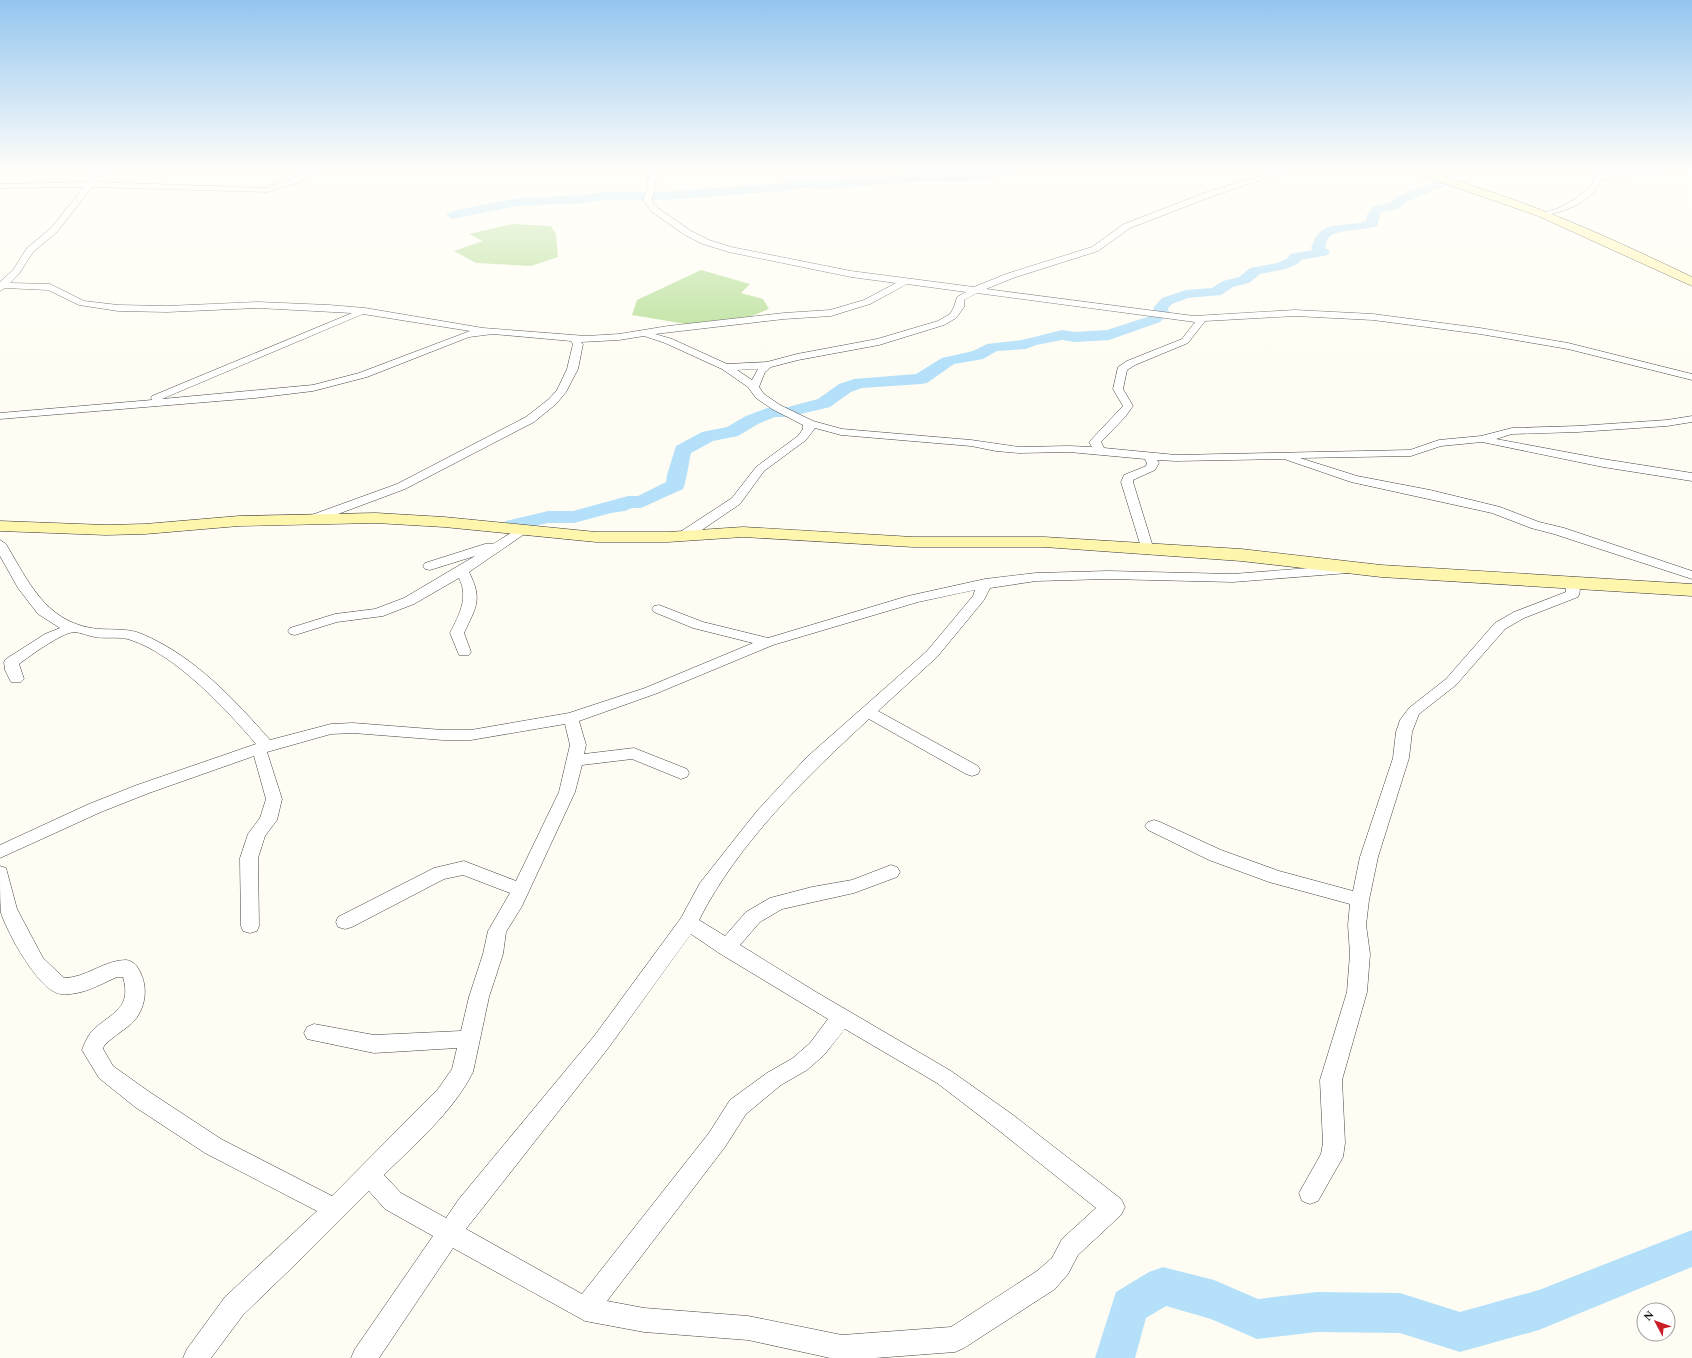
<svg xmlns="http://www.w3.org/2000/svg" width="1692" height="1358" font-family="Spectral,serif">
<rect width="100%" height="100%" fill="#fffdf3"/>
<g fill="#b8df97">
<polygon points="512,224 551,226 556,235 558,257 531,266 476,263 454,251 483,241 469,234"/>
<polygon points="701,270 750,284 741,293 763,299 769,309 737,322 686,324 632,315 637,300"/>
</g>
<g fill="none" stroke-linecap="round" stroke-linejoin="round">
<g fill="#b4e0fa" fill-rule="evenodd">
<polygon points="978,172 1017,172 1012,175 961,182 924,181 825,189 800,188 786,191 664,200 603,200 585,203 518,206 452,219 446,215 452,211 518,198 585,195 603,192 664,192 786,183 800,180 825,181 924,173 961,174"/>
<path d="M1444,178L1450,182L1448,185L1406,202L1398,209L1381,212L1377,226C1364,230 1338,230 1330,236C1327,239 1326,243 1325,247L1330,252L1328,255L1301,260L1299,263L1286,269L1260,274L1249,283L1233,287L1221,295L1188,298L1172,304L1168,308L1169,313L1160,322L1109,340L1075,342L1062,340L1036,345L1026,349L997,351L983,359L954,364L927,383L921,384L862,388L851,392L830,407L788,417H775L758,424L738,436L713,441L691,453C689,461 686,484 683,489L641,508H632L625,511L611,513L574,523H548L513,531L506,529L503,525L506,521L548,511H573L628,496H638L666,482L667,475L676,446L702,432L727,427L746,416L767,408L788,407L818,399L839,384L854,379L916,374L942,358L973,351L987,344L1022,340L1062,330L1075,332L1107,330L1150,316L1153,312L1154,307L1162,298L1186,290L1212,288L1223,281L1239,277L1250,268L1277,263L1288,258L1290,254L1313,250L1311,248C1321,217 1342,229 1366,221L1367,215L1373,206L1390,203L1398,196Z"/>
<polygon points="1692,1230 1692,1267 1539,1330 1460,1352 1400,1333 1317,1332 1257,1339 1211,1319 1166,1306 1146,1318 1135,1358 1095,1358 1116,1292 1149,1272 1163,1267 1214,1280 1258,1299 1317,1292 1400,1293 1460,1312 1539,1290"/>
</g>
<g stroke="#434343" stroke-width="1">
<g id="street">
<path d="M97,172H104L96,182L267,188L305,172H315L299,182L268,192L92,187L57,232L33,252L19,274L10,283L50,284L84,301L118,305L167,306L258,302L329,305L365,308L483,328L586,336L619,334L668,326L784,313L830,310L864,300L896,283L851,277L729,252L703,244L685,235L652,212L644,201V196L647,191L649,172H657L652,201L658,208L691,231L709,240L731,247L851,271L974,287L1006,274L1092,247L1124,224L1207,192L1273,172H1285L1213,196L1130,228L1098,251L1013,278L986,289L1194,316L1295,310L1373,314L1480,328L1568,343L1692,374V380L1568,349L1480,334L1373,320L1295,316L1205,321L1188,343L1135,365L1127,370L1123,389L1133,406L1125,417L1101,442L1104,448L1176,455L1410,450L1439,440L1481,436L1512,428L1578,426L1667,420L1692,416V422L1667,426L1578,432L1512,434L1496,439L1603,459L1692,473V481L1603,467L1482,442L1441,446L1411,456L1300,458L1357,476L1430,490L1500,507L1539,522L1564,528L1692,571V579L1554,534L1531,528L1492,513L1351,482L1284,459L1176,461L1157,460L1159,463L1155,470L1133,480V482L1153,547L1147,551L1141,547L1121,482L1124,475L1146,466L1147,463L1145,459L1069,452L1019,453L996,451L971,446L841,435L815,428L806,440L764,471L740,504L690,538H680L679,535L680,532L732,498L756,467L798,436L803,429V425L772,409L756,398L748,387L722,369L665,343L644,336L619,340L581,342L583,344L578,369L566,392L556,404L534,422L405,489L314,523H306L304,520L306,517L397,484L526,417L549,399L557,390L567,369L573,344L571,341L493,334L469,337L367,377L313,391L255,398L0,419V413L152,400L151,398L152,396L352,313L258,308L167,312L118,311L79,305L48,290L5,288L0,291V282L13,270L27,248L51,228L84,187L0,188V184L88,182ZM907,284L966,292L957,297L954,307L950,314L938,321L877,339L797,354L767,362L727,364L672,339L655,334L784,319L831,316L870,304ZM977,293L1195,322L1182,339L1127,361L1118,367L1113,389L1123,406L1091,440L1089,442L1092,447L1069,446L1019,447L971,440L842,429L813,421L780,405L764,394L759,387L765,372L771,367L798,360L879,345L944,325L956,318L964,307V300ZM363,314L470,331L359,373L313,385L162,399ZM758,369L752,380L737,370Z"/>
<path d="M1662,172L1601,179C1593,203 1564,212 1542,216L1538,214L1559,208L1575,199L1592,185L1595,176L1608,173Z"/>
<path d="M522,526L528,530L526,533L469,572C483,600 476,607 464,633L471,652L469,655H459L450,633C459,615 469,598 459,578L414,604L383,616L337,622L295,635L290,634L288,631L290,628L335,614L375,609L404,598L475,556L430,570L425,569L423,566L425,563L485,544H493Z"/>
<path d="M0,540L6,544C28,581 45,620 91,628C108,631 126,627 142,634C194,656 234,699 270,740L331,724L353,723L443,730H471L569,713L645,688L753,643L693,628L654,612L652,609L654,606L659,605L703,622L768,638L908,596L985,579L1036,573L1108,571L1233,574L1348,565L1353,566L1355,569L1353,572L1348,573L1233,582L1108,579L1036,581L990,588L984,600L937,657L878,711L978,766L980,770L978,774L972,776L966,774L869,719C806,777 738,843 699,920L725,936L746,912L770,898L812,887L852,880L891,865L897,867L900,872L897,877L854,893L782,909L760,922L740,945L816,992L951,1071L1013,1115L1121,1199L1125,1207L1121,1215L1078,1255L1068,1274L1055,1289L964,1348L955,1352L875,1358H830L748,1340L644,1332L585,1321L453,1248L379,1358H351L355,1349L433,1236L385,1209L369,1191L305,1255L243,1315L211,1358H183L187,1349L225,1297L317,1211L205,1153L135,1107L99,1078L82,1050C85,1042 88,1035 94,1029C113,1012 132,1008 123,977H117C99,985 81,996 61,994C39,992 7,932 1,913C0,902 0,878 0,866L6,868L17,909L43,958L64,978C86,978 104,960 126,960C134,961 138,967 141,974C149,991 144,1013 130,1025C121,1032 111,1038 104,1046L103,1049L113,1066L151,1093L221,1139L332,1196L438,1089L452,1069L457,1048L374,1053L307,1039L304,1033L307,1027L314,1024L374,1035L461,1031L469,997L483,954L488,931L510,893L463,875L444,879L352,927L345,929L338,927L336,922L338,917L434,868L464,861L516,881L559,792L570,745L565,724L471,740H443L353,733L331,734L267,752L282,799L277,820L265,836L258,858L259,926L257,931L250,933L243,931L241,926L240,858L248,834L260,818L266,799L254,756L149,793L101,812L0,858V845L89,804L137,785L256,744C226,709 176,655 131,640C120,636 106,639 95,637C88,636 80,632 74,632C61,633 30,656 19,664L24,679L21,682H11L5,670L4,662L6,659L45,634L60,628L38,614L18,588L0,556ZM975,590L973,596L927,651L807,757L757,811L700,883L681,918L595,1035L459,1199L446,1218L401,1193L384,1175C415,1144 453,1112 473,1072L489,997L503,954L506,932L522,906L575,792L582,765L632,759L681,779L687,777L689,773L687,769L634,748L584,754L586,745L579,721L655,694L773,645L918,602ZM691,934L719,953L828,1019L810,1043L793,1058L767,1073L730,1100L709,1133L582,1294L466,1229L609,1047ZM845,1029L937,1083L997,1129L1096,1208L1062,1239L1052,1258L1037,1271L951,1327L842,1335L748,1316L644,1308L607,1301L725,1147L746,1114L781,1085L807,1070L824,1055Z"/>
<path d="M1572,578L1577,579C1580,584 1581,592 1578,597L1524,618L1505,629L1456,685L1419,714L1412,732L1409,758L1378,857L1369,900L1366,925L1370,954L1367,992L1342,1080L1345,1143L1343,1157L1318,1201L1310,1204L1302,1201L1299,1193L1321,1154L1323,1143L1320,1080L1347,992L1350,954L1348,925L1350,904L1269,882L1209,860L1148,830L1145,826L1148,822L1154,820L1160,822L1221,850L1279,871L1353,891L1360,857L1393,758L1396,732L1400,720L1409,708L1446,679L1495,623L1514,612L1566,592L1565,582L1567,579Z"/>
</g>
</g>
<g stroke="#323232" stroke-width="1">
<g id="secondary">
<path d="M1412,172C1438,172 1461,182 1485,190C1557,213 1625,245 1692,277V286L1538,216Z"/>
<polygon points="376,513 444,517 596,532 668,532 743,527 913,537 1044,537 1241,549 1381,565 1692,584 1692,596 1381,577 1241,561 1044,547 913,547 743,537 668,542 596,542 444,527 376,523 239,526 145,534 106,535 0,531 0,521 106,525 145,524 239,516"/>
</g>
</g>
<use href="#street" fill="#fff" fill-rule="evenodd"/>
<use href="#secondary" fill="#fff6ae" fill-rule="evenodd"/>
</g>
<linearGradient id="sky" x2="0" y2="1"><stop stop-color="#93c6ef"/><stop offset="0.47" stop-color="#fffefa"/><stop offset="1" stop-color="#fffefa" stop-opacity="0"/></linearGradient>
<rect width="1692" height="363" fill="url(#sky)"/>
<g transform="translate(1656 1322) rotate(311)"><circle r="19" fill="#ffffff" stroke="#9f9f9f"/>
<path d="M0-3L7 15L0 10L-7 15Z" fill="#cb1e26"/>
<text y="-6" font-size="11" font-weight="bold" text-anchor="middle" fill="#101010">N</text>
</g>
</svg>
